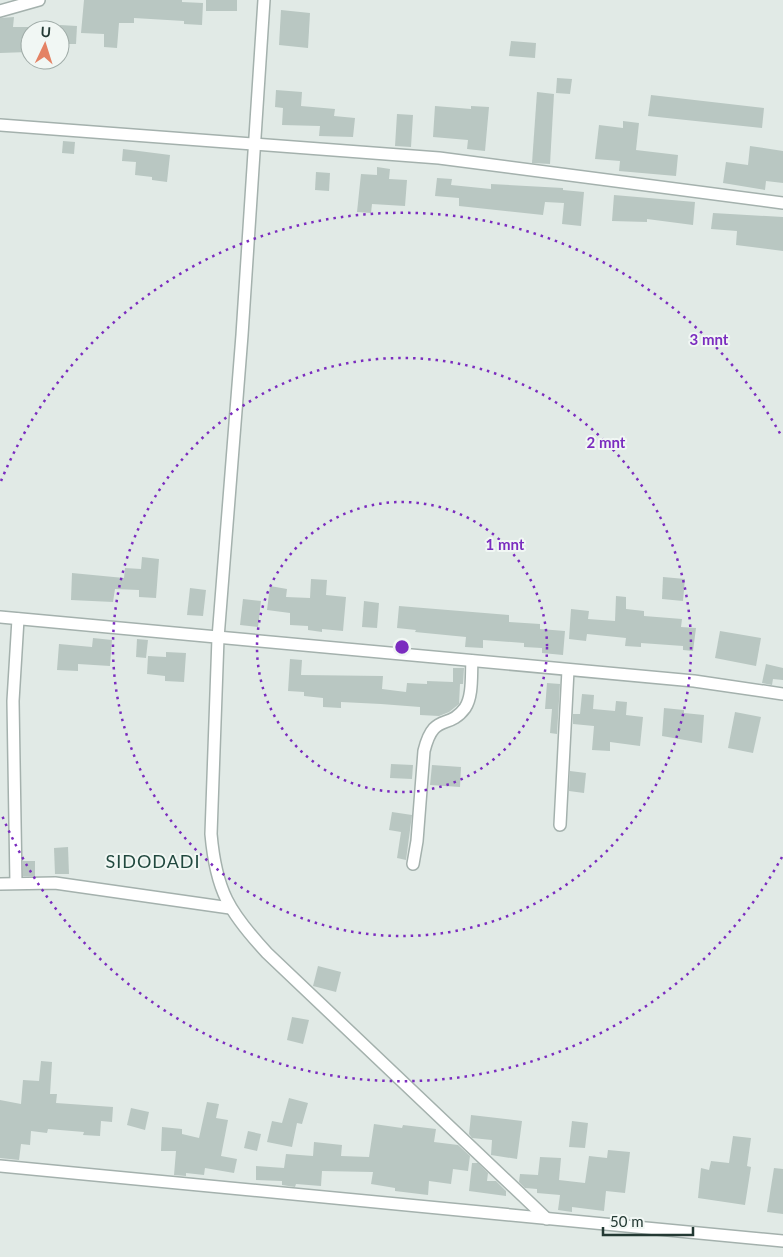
<svg xmlns="http://www.w3.org/2000/svg" width="783" height="1257" font-family="Lato,sans-serif">
<rect width="100%" height="100%" fill="#e1eae6"/>
<g fill="#b9c7c2">
<polygon points="84,0 182,0 182,2 203,3 202,25 184,24 184,21 134,18 134,23 119,23 117,48 104,47 104,34 81,33"/>
<rect x="206" y="0" width="31" height="11"/>
<polygon points="281,10 310,13 308,48 279,45"/>
<polygon points="14,17 13,27 28,27 28,52 0,53 0,18"/>
<polygon points="60,25 77,26 76,44 60,44"/>
<polygon points="511,41 536,43 535,58 509,56"/>
<polygon points="557,78 572,79 570,94 556,93"/>
<polygon points="276,90 302,92 301,106 335,109 334,116 355,118 353,137 319,136 320,126 282,125 283,108 275,107"/>
<polygon points="537,92 554,94 550,164 532,163"/>
<polygon points="651,95 764,108 762,128 648,116"/>
<polygon points="435,106 471,109 471,106 489,107 485,151 467,149 468,140 433,137"/>
<polygon points="397,114 413,115 411,147 395,146"/>
<polygon points="623,121 639,123 636,150 678,155 676,176 619,171 620,161 595,159 599,125 623,128"/>
<polygon points="63,141 75,142 74,154 62,153"/>
<polygon points="750,146 783,151 783,183 766,181 765,190 723,183 726,162 748,165"/>
<polygon points="123,149 170,155 167,182 152,180 152,177 135,175 136,162 122,161"/>
<polygon points="377,167 390,169 389,179 407,180 405,206 372,204 371,213 357,212 361,174 377,175"/>
<polygon points="316,172 330,173 329,191 315,190"/>
<polygon points="437,178 452,179 451,185 491,189 491,184 563,188 563,190 584,192 581,226 562,224 564,203 545,202 543,215 459,206 459,198 435,196"/>
<polygon points="614,195 695,202 693,225 647,219 647,222 612,221"/>
<polygon points="713,213 783,217 783,251 736,245 737,231 711,229"/>
<polygon points="142,557 159,559 156,598 139,597 139,590 115,589 113,602 71,600 72,573 124,578 125,568 141,569"/>
<polygon points="663,577 685,579 683,601 662,599"/>
<polygon points="311,579 327,580 326,595 346,597 343,631 322,629 322,632 308,630 308,626 290,625 290,613 267,610 270,586 287,589 286,597 310,598"/>
<polygon points="190,588 206,590 203,616 187,615"/>
<polygon points="616,596 626,597 626,609 644,611 644,616 682,619 681,627 696,628 693,651 683,650 683,646 641,643 641,647 625,646 626,638 587,634 586,641 569,639 571,609 589,611 588,619 615,621"/>
<polygon points="243,599 261,601 258,627 240,625"/>
<polygon points="364,601 379,603 377,628 362,627"/>
<polygon points="399,606 509,615 509,622 540,624 540,629 565,631 563,655 542,653 542,648 524,647 524,643 483,640 483,648 465,647 466,637 415,632 416,630 397,628"/>
<polygon points="720,631 761,638 756,666 715,658"/>
<polygon points="93,638 112,640 110,666 78,664 78,671 57,670 59,644 92,647"/>
<polygon points="137,639 148,640 146,658 136,657"/>
<polygon points="166,652 186,653 184,682 165,681 165,676 147,674 148,656 166,657"/>
<polygon points="290,659 302,660 301,675 383,676 382,689 406,692 407,683 427,684 427,681 453,682 453,668 464,668 463,684 460,684 459,704 449,712 439,716 420,715 420,707 381,704 341,702 341,708 323,707 323,698 304,696 304,692 288,691"/>
<polygon points="766,664 783,668 783,680 773,679 772,685 762,683"/>
<polygon points="547,683 560,684 557,734 550,733 552,709 545,709"/>
<polygon points="582,694 594,695 593,709 615,711 616,701 627,702 626,715 643,717 640,746 610,742 610,751 592,750 594,726 573,724 573,714 580,714"/>
<polygon points="664,708 684,710 684,713 704,715 702,743 662,736"/>
<polygon points="735,712 761,717 753,753 728,748"/>
<polygon points="391,764 413,765 412,779 390,778"/>
<polygon points="432,765 461,767 460,787 430,785"/>
<polygon points="570,771 586,773 584,793 569,791"/>
<polygon points="392,812 412,815 406,860 397,858 401,832 389,830"/>
<polygon points="68,847 69,874 55,874 54,848"/>
<rect x="23" y="861" width="12" height="15"/>
<polygon points="318,966 341,972 336,992 313,986"/>
<polygon points="292,1017 309,1020 303,1044 287,1040"/>
<polygon points="41,1061 52,1062 50,1094 57,1094 56,1103 113,1107 112,1122 101,1121 100,1136 83,1135 84,1132 48,1129 47,1133 31,1131 30,1145 21,1144 19,1160 0,1158 0,1100 21,1104 23,1080 39,1081"/>
<polygon points="289,1098 308,1103 302,1124 297,1123 292,1147 267,1142 272,1121 282,1123"/>
<polygon points="207,1102 219,1104 216,1118 228,1120 221,1156 237,1159 234,1173 205,1168 204,1175 186,1173 186,1176 174,1175 176,1151 161,1151 162,1127 182,1129 182,1134 199,1138"/>
<polygon points="131,1108 149,1112 145,1130 127,1125"/>
<polygon points="471,1115 522,1121 517,1159 491,1155 492,1140 472,1138 469,1134"/>
<polygon points="572,1121 588,1123 585,1148 569,1147"/>
<polygon points="374,1124 402,1128 403,1125 436,1129 434,1142 458,1145 470,1156 468,1171 453,1169 451,1184 429,1181 428,1195 395,1191 395,1188 371,1184 373,1172 322,1171 321,1186 296,1184 295,1187 282,1185 282,1181 256,1180 256,1166 284,1168 286,1154 313,1156 314,1142 342,1145 341,1156 369,1157"/>
<polygon points="248,1131 261,1134 257,1151 244,1148"/>
<polygon points="733,1136 751,1138 747,1166 751,1167 745,1205 698,1198 701,1168 709,1170 711,1161 729,1163"/>
<polygon points="608,1150 630,1152 625,1193 606,1191 604,1211 572,1207 572,1212 558,1210 560,1195 537,1193 537,1189 525,1188 519,1182 520,1174 538,1175 540,1157 561,1158 559,1180 585,1183 589,1156 607,1158"/>
<polygon points="472,1163 478,1163 488,1173 487,1181 496,1181 506,1191 506,1196 469,1191"/>
<polygon points="774,1168 783,1169 783,1214 767,1212"/>
</g>
<g fill="none" stroke-linecap="round" stroke-linejoin="round">
<g stroke="#a4b1ad" stroke-width="14">
<g id="minor">
<path d="M264,0L242,335L218,638L211,834C216,891 229,912 267,953L547,1219"/>
<polyline points="0,11 39,0"/>
<polyline points="0,125 439,158 783,203"/>
<polyline points="0,617 694,681 783,694"/>
<polyline points="560,825 568,670"/>
<path d="M413,864L417,841L424,751C434,711 448,731 465,708C473,696 471,675 472,661"/>
<polyline points="16,883 13,701 18,619"/>
<polyline points="0,884 55,883 230,908"/>
<polyline points="0,1166 783,1241"/>
</g>
</g>
<use href="#minor" stroke="#fff" stroke-width="11"/>
</g>
<g fill="none" stroke="#7b2cbf" stroke-width="2.5" stroke-dasharray="2.5 5">
<circle cx="402" cy="647" r="145"/>
<circle cx="402" cy="647" r="289"/>
<path d="M782 857A434 434 0 0 1 1 813M1 481A434 434 0 0 1 782 437"/>
</g>
<g text-anchor="middle" dominant-baseline="central" stroke-width="4" stroke-linejoin="round" paint-order="stroke">
<g font-size="18" letter-spacing="1" fill="#21493f" stroke="#f1f7f4">
<text x="153" y="861">SIDODADI</text>
</g>
</g>
<circle cx="402" cy="647" r="8" fill="#7b2cbf" stroke="#f1f7f4" stroke-width="2.5"/>
<g font-size="15" text-anchor="middle" font-weight="bold" fill="#7b2cbf" stroke="#f1f7f4" stroke-width="4" stroke-linejoin="round" paint-order="stroke">
<text x="709" y="345">3 mnt</text>
<text x="606" y="448">2 mnt</text>
<text x="505" y="550">1 mnt</text>
</g>
<g transform="translate(45 45) rotate(4)"><circle r="24" fill="#f1f7f4" stroke="#9faba7"/>
<path d="M0-4L9 19L0 12L-9 19Z" fill="#e48264"/>
<text y="-8" font-size="14" font-weight="bold" text-anchor="middle" fill="#233933">U</text>
</g>
<path d="M603 1227v8h90v-8" fill="none" stroke="#233933" stroke-width="2.5"/>
<text x="610" y="1227" font-size="15" fill="#233933" stroke="#f1f7f4" stroke-width="4" paint-order="stroke">50 m</text>
</svg>
